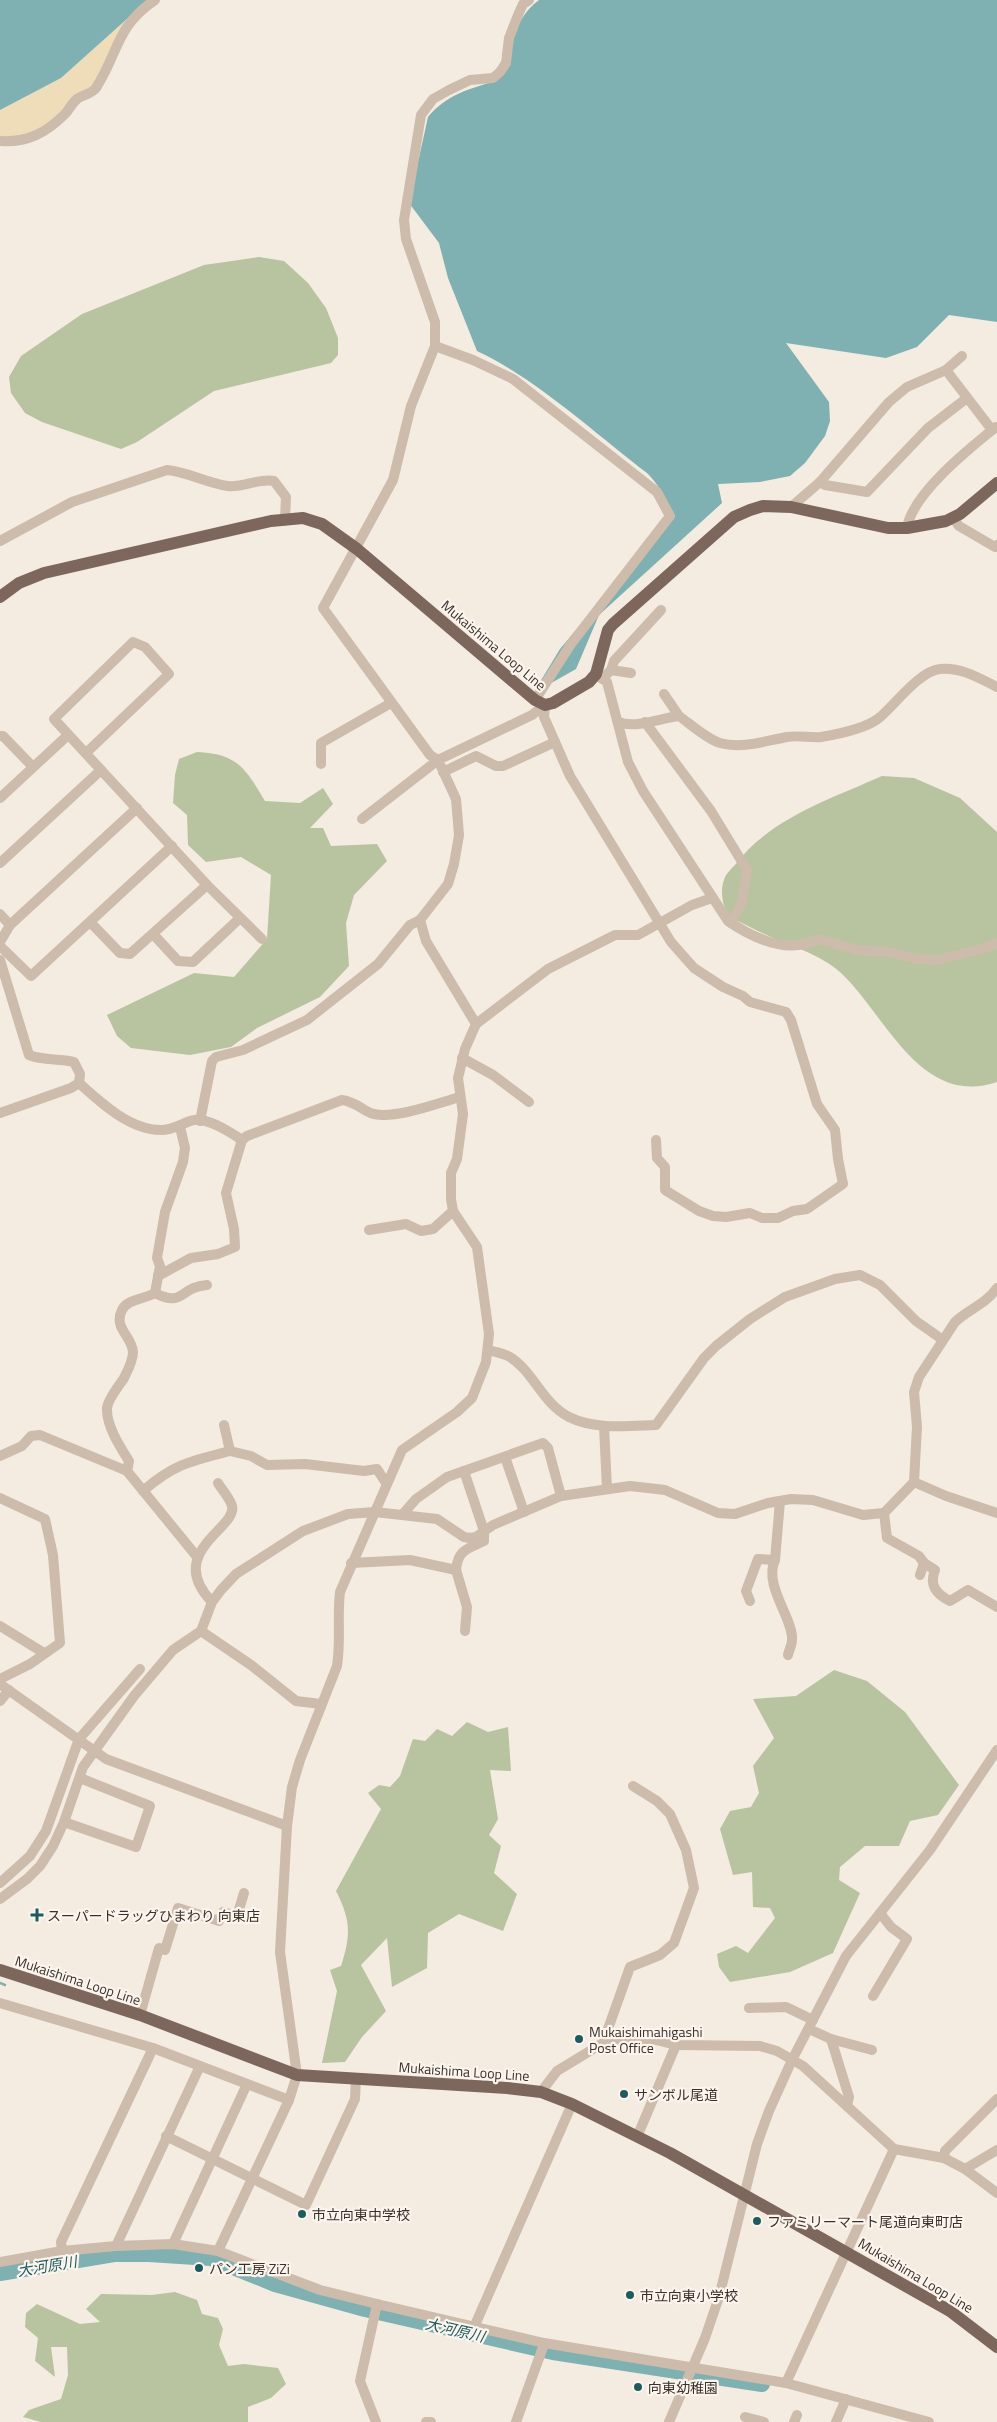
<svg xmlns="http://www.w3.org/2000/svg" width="997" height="2422" font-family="'Titillium Web','Noto Sans JP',sans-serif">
<rect width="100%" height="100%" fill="#f4ebe1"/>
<g fill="#b8c4a0">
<polygon points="259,257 284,261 308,283 326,308 338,338 338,355 331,363 214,391 137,442 121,449 42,422 25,413 11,393 9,377 21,356 82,314 204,265"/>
<path d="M197,752C238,754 245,768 265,801L300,803L323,788L333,804L310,828H323L331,846L377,844L387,861L354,895L346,923L349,966L320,997L257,1028L231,1047L190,1055L131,1048L117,1036L107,1015L194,973L234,977L267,939L271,875L241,857L206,862L188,845L187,815L173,803L175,775L179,759Z"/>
<path d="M882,776L914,778L960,798L997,832V1082C920,1108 886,1015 841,973C817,951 779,943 750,927C744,924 735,920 730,916C722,907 720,891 724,880C725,875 731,869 735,865C770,818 831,799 882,776Z"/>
<polygon points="834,1670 867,1681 905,1712 959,1785 938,1815 910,1821 899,1846 865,1846 840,1867 839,1880 860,1893 833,1953 790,1972 730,1982 719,1967 717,1954 736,1946 748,1953 775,1918 770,1908 753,1907 752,1872 733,1875 720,1829 730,1811 751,1807 759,1793 753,1766 774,1738 753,1699 796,1696"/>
<path d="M467,1722L488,1732L508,1727L511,1771L490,1770L498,1819L489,1835L501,1846L494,1873L517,1894L503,1931L459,1914L428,1933L427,1968L392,1987L387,1938L361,1965L386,2011L362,2037L345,2062L322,2063L337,1991L330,1970L341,1966C351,1935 351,1920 336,1891L381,1809L368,1793L379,1785L390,1787L400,1776L413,1739L425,1741L437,1729L452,1736Z"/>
<polygon points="175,2292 197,2300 202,2314 218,2318 223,2329 219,2345 228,2366 244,2364 278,2368 286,2384 271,2398 248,2407 248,2422 41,2422 23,2417 29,2410 61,2399 68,2375 67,2347 51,2347 55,2377 35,2361 38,2338 25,2327 26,2313 37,2304 80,2324 100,2322 86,2309 101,2294 152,2295"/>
</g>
<polygon fill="#efdcb8" points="126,19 94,85 61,114 28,136 0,138 0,110 61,78"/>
<g fill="#7fb0b2">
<polygon points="0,0 148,0 61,78 0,110"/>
<path d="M539,0H997V322L949,315L917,347L886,358L786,343L829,402L830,421L825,436L805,463L790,476L760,482L718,484L722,503L599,615L576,669L546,686L540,682L560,649L669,519C673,505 657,483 647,473C596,434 534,377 477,351L448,278L439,243L409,203L428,117C446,95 469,89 495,81C506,55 515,17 539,0Z"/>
</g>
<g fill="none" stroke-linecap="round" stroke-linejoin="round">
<polyline stroke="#7fb0b2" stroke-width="2.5" points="0,1983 5,1985"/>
<polyline stroke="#7fb0b2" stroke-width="16" points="0,2273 114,2254 149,2254 211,2258 275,2284 365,2309 553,2352 762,2384"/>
<g stroke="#cdbbac" stroke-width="10">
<path d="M0,141C27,143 46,133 65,114C69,110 72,103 77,99C82,95 92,94 96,88C119,52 116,26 155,0"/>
<polyline points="435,346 473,360 513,379 657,492 670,516 571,644 535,700"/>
<polyline points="946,370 962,356"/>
<polyline points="820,482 825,485 867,492 928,428 967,398"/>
<polyline points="791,507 820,482 889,402 907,387 946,370 992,430"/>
<polyline points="953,518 959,526 995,547 997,545"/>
<path d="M907,528C912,494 970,448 996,427"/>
<path d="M0,541L72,502L167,470C188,472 207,483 228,486C243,488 258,478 274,481L286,497L285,519"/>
<polyline points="611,670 631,673"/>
<path d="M596,674L607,682L628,762L643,791L728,921C753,938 788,955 818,939L858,950L890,952L917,959L936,960L982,949L997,943"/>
<polyline points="602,679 611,670 614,661 661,610"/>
<polyline points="664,694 679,716"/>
<polyline points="545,705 544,717 570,776 671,942 694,968 723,987 743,996 750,1002 786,1012 791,1020 817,1104 835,1130 838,1159 843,1184 807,1209 793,1211 778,1218 762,1218 750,1213 726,1217 713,1216 699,1211 665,1190 665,1167 657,1158 656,1140"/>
<path d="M618,722C636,729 660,718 679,716C689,723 708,740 720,743C742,749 765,741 787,737C798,735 810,738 821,737C839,734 865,729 879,718C894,706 919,671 940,669C961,667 979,678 997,687"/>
<polyline points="645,722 711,811 747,870 742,902 731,923"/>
<polyline points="0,736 3,736 33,767"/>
<polyline points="86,753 169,674 145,647 133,642 54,719 207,885 262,939"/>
<polyline points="321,764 321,743 391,703"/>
<polyline points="443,772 476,756 496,766 503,766 555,742"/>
<polyline points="0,798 68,735"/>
<polyline points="362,819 438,760 430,755 323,608 393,480 411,406 435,346 435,322 406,239 404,220 421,115 433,99 449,90 470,80 493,78 500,72 506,63 509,38 518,15 523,4 529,0"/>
<polyline points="0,863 101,770"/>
<polyline points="0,914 10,925"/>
<polyline points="90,922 120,953 130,954 207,885"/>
<polyline points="153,934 178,961 193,962 240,918"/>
<polyline points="0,942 10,925 137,808"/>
<polyline points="0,946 31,976 172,846"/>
<path d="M0,960L29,1055C44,1061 58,1058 74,1062L80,1074L79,1083L71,1088L0,1113"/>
<polyline points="476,1024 548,969 615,935 638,935 692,905 712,898"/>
<polyline points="462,1058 493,1075 529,1102"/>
<path d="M79,1083C101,1103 130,1130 161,1130C172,1130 179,1125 190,1121C205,1115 230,1132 242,1140"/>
<polyline points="200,1121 212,1061 216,1057 243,1050 307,1020 378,964 410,925 420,920"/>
<polyline points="369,1230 406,1224 421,1231 433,1229 453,1211"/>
<path d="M158,1276L191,1258L218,1254L235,1247L234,1229L226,1193L242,1140L247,1136L342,1100C357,1102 364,1112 374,1114C397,1119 438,1103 460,1097"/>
<path d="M155,1293C184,1308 179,1287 207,1285"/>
<path d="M488,1350C495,1352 504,1353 510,1357C533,1371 542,1403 569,1417C595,1430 628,1426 656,1425L704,1358L716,1346L750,1319L785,1297L835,1279L860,1275L880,1285L916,1321L943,1340"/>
<polyline points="224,1425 230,1451 251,1456 267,1465 305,1464 364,1471 377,1469 386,1483"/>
<polyline points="604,1426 607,1489"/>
<polyline points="0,1456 22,1446 31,1436 40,1435 127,1471 198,1558"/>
<polyline points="505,1457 524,1512"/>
<path d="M127,1471L129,1461C120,1447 106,1425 107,1408C108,1399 119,1386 124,1378C128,1370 133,1361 133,1352C132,1336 113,1328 122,1310C127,1299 145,1299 155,1293L160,1266L157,1258L165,1212L183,1162L185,1148L180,1127"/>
<polyline points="914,1482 946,1496 997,1513"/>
<path d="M143,1491C174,1464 191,1461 230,1451"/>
<polyline points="0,1498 45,1519 53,1555 60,1643 30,1664 0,1679"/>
<polyline points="884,1513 887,1538 919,1556 924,1563 920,1575"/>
<polyline points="402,1515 416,1499 447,1477 543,1443 548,1448 561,1496"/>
<path d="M775,1560C763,1585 794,1620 792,1640C792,1645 789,1650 788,1655"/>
<path d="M351,1563L410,1560L456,1570C458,1550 467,1549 484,1541V1531L464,1471"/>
<path d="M924,1563L935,1570C929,1585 936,1594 950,1601L968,1590L997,1607"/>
<polyline points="456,1570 467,1607 465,1631"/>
<polyline points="750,1601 746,1591 758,1559 775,1560 780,1501"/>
<path d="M212,1602C164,1552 238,1528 232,1506C230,1498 222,1490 218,1483"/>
<polyline points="0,1626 44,1653"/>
<polyline points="201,1631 251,1665 296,1701 321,1704"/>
<polyline points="0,1684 106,1759 287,1826"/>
<polyline points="0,1701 9,1690"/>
<polyline points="64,1822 136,1847 150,1806 80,1778"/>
<polyline points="0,1883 30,1856 46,1831 79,1739 140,1669"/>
<path d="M0,1899L27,1879L40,1866L53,1846L64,1822L83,1767L134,1696L173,1650L201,1631L212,1602L221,1590L236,1574L303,1531L348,1514L375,1512L437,1519L464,1537L470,1538L476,1537L493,1525L561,1496L630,1486L665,1490L718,1513L735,1514L768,1503L791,1499L813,1500L863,1515L884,1513L914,1482L917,1427L914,1392L919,1377L955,1322C969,1309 986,1304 997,1288"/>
<polyline points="873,1996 907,1939 891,1927 880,1913"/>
<polyline points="0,2003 153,2048 289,2100"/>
<polyline points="749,2008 786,2007 813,2020"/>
<polyline points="140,2015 159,1948 165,1950 178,1908 219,1921 223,1912 237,1916 244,1893"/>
<polyline points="809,2029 831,2039 872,2050"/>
<polyline points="831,2039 849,2097 847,2106"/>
<polyline points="603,2043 630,1967 660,1955 674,1943 694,1888 686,1850 670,1814 657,1801 633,1786"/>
<polyline points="541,2092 557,2071 603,2043 652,2039 676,2045 760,2046 777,2051 803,2066 894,2149 944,2158 965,2169 997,2193"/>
<polyline points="166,2136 306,2205 355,2099 356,2078"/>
<polyline points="637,2137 676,2045"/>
<polyline points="944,2158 945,2151 997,2099"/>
<polyline points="965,2169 997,2150"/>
<polyline points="173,2244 247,2084"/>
<polyline points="116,2246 200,2066"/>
<polyline points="62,2251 61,2242 153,2048"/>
<path d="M218,2251L289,2100L297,2075L280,1952L287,1826L292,1787L300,1760L337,1666C341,1642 337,1617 340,1592L402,1450L457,1412L472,1398L486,1362L489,1334L477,1247L453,1211L451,1199V1173L457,1159L463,1114L458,1078L465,1049L476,1024L426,941L420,920L448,884L454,864L459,835L456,799L438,760L532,715L545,705"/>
<polyline points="0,2262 62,2251 116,2246 173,2244 218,2251 320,2290 377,2304 544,2343 786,2383 929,2422"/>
<polyline points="475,2325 572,2104"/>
<polyline points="786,2383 894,2149"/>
<polyline points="745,2417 764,2422"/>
<polyline points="376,2422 360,2381 377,2304"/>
<polyline points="426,2422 431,2422"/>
<polyline points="516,2422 543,2347"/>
<polyline points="669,2422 705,2338 719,2297 757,2144 769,2111 792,2060 846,1956 930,1850 997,1750"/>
<polyline points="794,2422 797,2415"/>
<polyline points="836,2422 846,2399"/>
</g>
<g stroke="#7d675c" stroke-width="12">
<polyline points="0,597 19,583 44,573 271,521 303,518 322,524 357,549 535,700 545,705 553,703 589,682 596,674 608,630 613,624 734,517 750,510 763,506 791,507 888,528 907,528 946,521 960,514 997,483"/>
<polyline points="0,1970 140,2015 297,2075 507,2088 541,2092 572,2104 670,2153 950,2311 997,2347"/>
</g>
</g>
<g fill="#1f5a5e" stroke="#fbf5ee" stroke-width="2">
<path d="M34.5 1907.5h5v5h5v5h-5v5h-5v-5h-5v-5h5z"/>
<circle cx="579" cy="2039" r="5"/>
<circle cx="624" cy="2094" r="5"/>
<circle cx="302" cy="2214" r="5"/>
<circle cx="757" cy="2221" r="5"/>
<circle cx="199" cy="2268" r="5"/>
<circle cx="630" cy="2295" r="5"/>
<circle cx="638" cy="2387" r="5"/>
</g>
<g text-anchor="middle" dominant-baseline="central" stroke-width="4.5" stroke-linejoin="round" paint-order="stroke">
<g font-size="14" fill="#3b302b" stroke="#fbf5ee">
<text transform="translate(494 645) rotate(40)">Mukaishima Loop Line</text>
<text transform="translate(78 1980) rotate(18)">Mukaishima Loop Line</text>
<text transform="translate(464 2071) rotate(4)">Mukaishima Loop Line</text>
<text transform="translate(916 2275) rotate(31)">Mukaishima Loop Line</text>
</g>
<g font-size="14" fill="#3b302b" stroke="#fbf5ee" text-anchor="start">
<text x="47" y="1915">スーパードラッグひまわり 向東店</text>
<text x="589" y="2031">Mukaishimahigashi<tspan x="589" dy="16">Post Office</tspan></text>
<text x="634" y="2094">サンボル尾道</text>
<text x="312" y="2214">市立向東中学校</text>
<text x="767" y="2221">ファミリーマート尾道向東町店</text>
<text x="209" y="2268">パン工房 ZiZi</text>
<text x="640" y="2295">市立向東小学校</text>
<text x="648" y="2387">向東幼稚園</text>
</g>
<g font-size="15" font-style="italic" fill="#1f5a5e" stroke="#fbf5ee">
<text transform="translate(47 2266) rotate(-9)">大河原川</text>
<text transform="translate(455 2330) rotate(13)">大河原川</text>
</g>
</g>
</svg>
